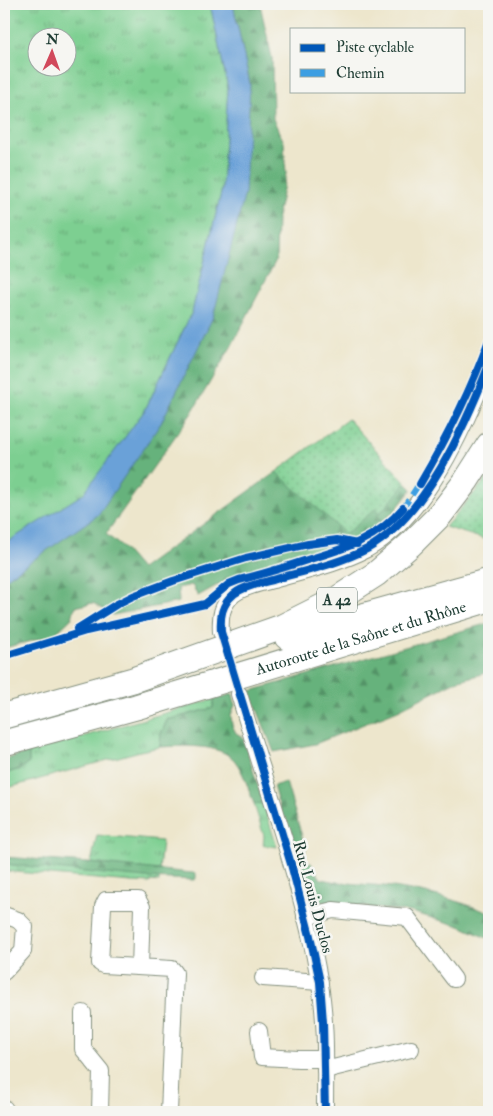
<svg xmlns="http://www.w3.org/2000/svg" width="493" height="1116" font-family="'IM FELL Double Pica',serif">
<defs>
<pattern id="grass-tufts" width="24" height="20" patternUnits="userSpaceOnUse" patternTransform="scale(1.25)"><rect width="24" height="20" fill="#7dcf91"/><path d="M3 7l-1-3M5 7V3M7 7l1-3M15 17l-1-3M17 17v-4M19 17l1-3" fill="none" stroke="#66a977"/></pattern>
<pattern id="forest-firs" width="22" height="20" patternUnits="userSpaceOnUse" patternTransform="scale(1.25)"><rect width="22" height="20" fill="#66b27b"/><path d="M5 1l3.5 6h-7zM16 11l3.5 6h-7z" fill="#539266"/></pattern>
<pattern id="garden-dots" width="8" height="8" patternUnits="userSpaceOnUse" patternTransform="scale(1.25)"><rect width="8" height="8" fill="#7dcf91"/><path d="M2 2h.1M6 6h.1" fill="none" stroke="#66a977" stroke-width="1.8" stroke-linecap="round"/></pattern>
</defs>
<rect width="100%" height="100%" fill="#f6f6f2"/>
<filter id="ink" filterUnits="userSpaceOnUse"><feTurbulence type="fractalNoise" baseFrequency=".02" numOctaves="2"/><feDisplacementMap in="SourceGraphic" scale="10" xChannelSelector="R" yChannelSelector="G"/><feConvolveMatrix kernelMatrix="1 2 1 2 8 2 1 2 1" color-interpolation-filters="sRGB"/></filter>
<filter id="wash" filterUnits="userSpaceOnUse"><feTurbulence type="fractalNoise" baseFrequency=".0096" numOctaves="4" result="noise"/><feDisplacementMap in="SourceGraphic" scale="20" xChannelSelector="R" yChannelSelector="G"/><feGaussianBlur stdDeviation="1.12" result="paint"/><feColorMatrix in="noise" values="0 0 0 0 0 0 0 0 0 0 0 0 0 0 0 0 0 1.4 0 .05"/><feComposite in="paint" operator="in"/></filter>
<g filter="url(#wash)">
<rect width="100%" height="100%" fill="#ede6cc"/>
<g fill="url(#grass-tufts)" stroke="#4e8662" fill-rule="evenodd">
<path d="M4,4H210L228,88L222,189L192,312L145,410L83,495L4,544ZM38,38H68V68H38Z"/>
<polygon points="214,699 213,708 167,720 161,734 160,747 140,751 4,789 4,774 20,769 29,763 29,752"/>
<polygon points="263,803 277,847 263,845 264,836 254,804"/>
<polygon points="97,835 162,841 159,871 91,863"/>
<polygon points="4,864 159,878 159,882 150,881 150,883 131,882 4,871"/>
</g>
<g fill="url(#forest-firs)" stroke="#427858">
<polygon points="233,4 260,4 272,58 273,119 284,142 286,174 277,218 276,260 231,347 191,414 106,534 122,547 141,569 276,472 346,534 375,509 380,513 406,483 412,489 394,512 363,536 344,545 232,577 198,596 192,585 178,588 179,602 113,615 93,603 75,607 72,618 54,635 4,648 4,580 98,514 213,317 250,84"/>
<polygon points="489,623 489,672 456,681 398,710 315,744 274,752 252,696 247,692"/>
<path d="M233,694L235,705L231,715L232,725L236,733L243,737L263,803L254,804C249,790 244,773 235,761C220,743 181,746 160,747L161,734L167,720L213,708L214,699Z"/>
<polygon points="29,752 29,763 20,769 4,774 4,760"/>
<polygon points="286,782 306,850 301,856 295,857 273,786"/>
<polygon points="4,857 88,863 193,873 196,874 196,878 195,880 146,878 4,864"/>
<path d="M306,863H311L321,879C344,884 369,884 393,887C427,892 458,900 489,913V939L460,926L411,912L307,900L299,869L302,865Z"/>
</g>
<g fill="url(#garden-dots)" stroke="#4e8662">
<polygon points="348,419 406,483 380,513 375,509 346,534 276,472"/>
<polygon points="489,476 489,540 487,540 445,527"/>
</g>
<polygon fill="#6aa1d8" stroke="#446f86" points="210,4 233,4 250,84 245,193 213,317 161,423 98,515 4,580 4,544 83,494 145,410 192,312 222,189 228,88"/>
</g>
<g filter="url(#ink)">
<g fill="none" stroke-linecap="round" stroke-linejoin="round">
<g stroke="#869280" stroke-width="18">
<g id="minor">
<path d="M221,632C220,617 221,605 234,594C244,586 261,583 273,580C304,571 338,564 367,549C426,516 465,426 489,365"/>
<path d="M239,694C267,789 302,882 319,979C327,1022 325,1069 325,1112"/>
<polyline points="4,915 18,920 25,927 23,951 4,972"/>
<polyline points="305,917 333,910 407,917 454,979"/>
<polyline points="140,967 142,907 138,900 106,900 103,906 100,963 103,965 172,969 175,973 169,1112"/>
<polyline points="263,978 320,982"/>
<polyline points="83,1013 83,1049 101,1071 100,1112"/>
<polyline points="259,1031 262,1057 299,1059 324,1059"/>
<polyline points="325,1070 411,1049"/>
<polyline points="4,1108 5,1109"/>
</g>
</g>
<g stroke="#869280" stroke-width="27">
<g id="highway">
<polyline points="287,637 489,581"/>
<polyline points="4,716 133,680 282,627 334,601 376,574 411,544 440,515 466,481 489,445"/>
<path id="s1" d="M4,743L136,707L489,599"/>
</g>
</g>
<use href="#minor" stroke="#fff" stroke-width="16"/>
<use href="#highway" stroke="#fff" stroke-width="25"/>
<polyline stroke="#3c9ee2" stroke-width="6" stroke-dasharray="12 6" stroke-linecap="butt" points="402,510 421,481"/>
<g stroke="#f6f6f2" stroke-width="11">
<g id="cycleway">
<path d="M420,484C447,438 471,390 489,340"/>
<polyline points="77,629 117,604 133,596 173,581 246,558 308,544 337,540 357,544"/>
<path d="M4,656L86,631L205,604L229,584L239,580C263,574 286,567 310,559C347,548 377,539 403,508"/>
<path d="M325,1112L323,1022L320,982L310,936L291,864L221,632C220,617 221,605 234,594C244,586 261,583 273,580C304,571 338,564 367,549C426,516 465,426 489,365"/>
</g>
</g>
<use href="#cycleway" stroke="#0057b8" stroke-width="8"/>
</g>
</g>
<g text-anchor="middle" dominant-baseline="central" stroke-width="5" stroke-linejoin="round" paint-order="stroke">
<rect fill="#f6f6f2" stroke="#60746d" stroke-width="1" x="317" y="587.5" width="40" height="25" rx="4"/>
<g font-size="15" font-weight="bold" fill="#1f3d34">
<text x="337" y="600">A 42</text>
</g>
<g font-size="16" fill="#1f3d34" stroke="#f6f6f2">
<text stroke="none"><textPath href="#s1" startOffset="372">Autoroute de la Saône et du Rhône</textPath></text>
<text transform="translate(313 897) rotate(75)">Rue Louis Duclos</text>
</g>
</g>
<rect width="493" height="1116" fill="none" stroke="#f6f6f2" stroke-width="20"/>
<rect x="290" y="28" width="175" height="65" fill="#f6f6f2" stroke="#a0aca6"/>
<rect x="300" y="44" width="25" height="8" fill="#0057b8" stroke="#a0aca6"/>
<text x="336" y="52" font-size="15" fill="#1f3d34">Piste cyclable</text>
<rect x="300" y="69" width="25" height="8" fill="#3c9ee2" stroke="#a0aca6"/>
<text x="336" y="78" font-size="15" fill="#1f3d34">Chemin</text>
<g transform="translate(52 52) rotate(2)"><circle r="24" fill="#f6f6f2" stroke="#a0aca6"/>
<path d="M0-4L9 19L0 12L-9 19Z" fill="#d1495b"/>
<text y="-8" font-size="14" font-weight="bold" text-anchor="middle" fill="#1f3d34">N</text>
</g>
</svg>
